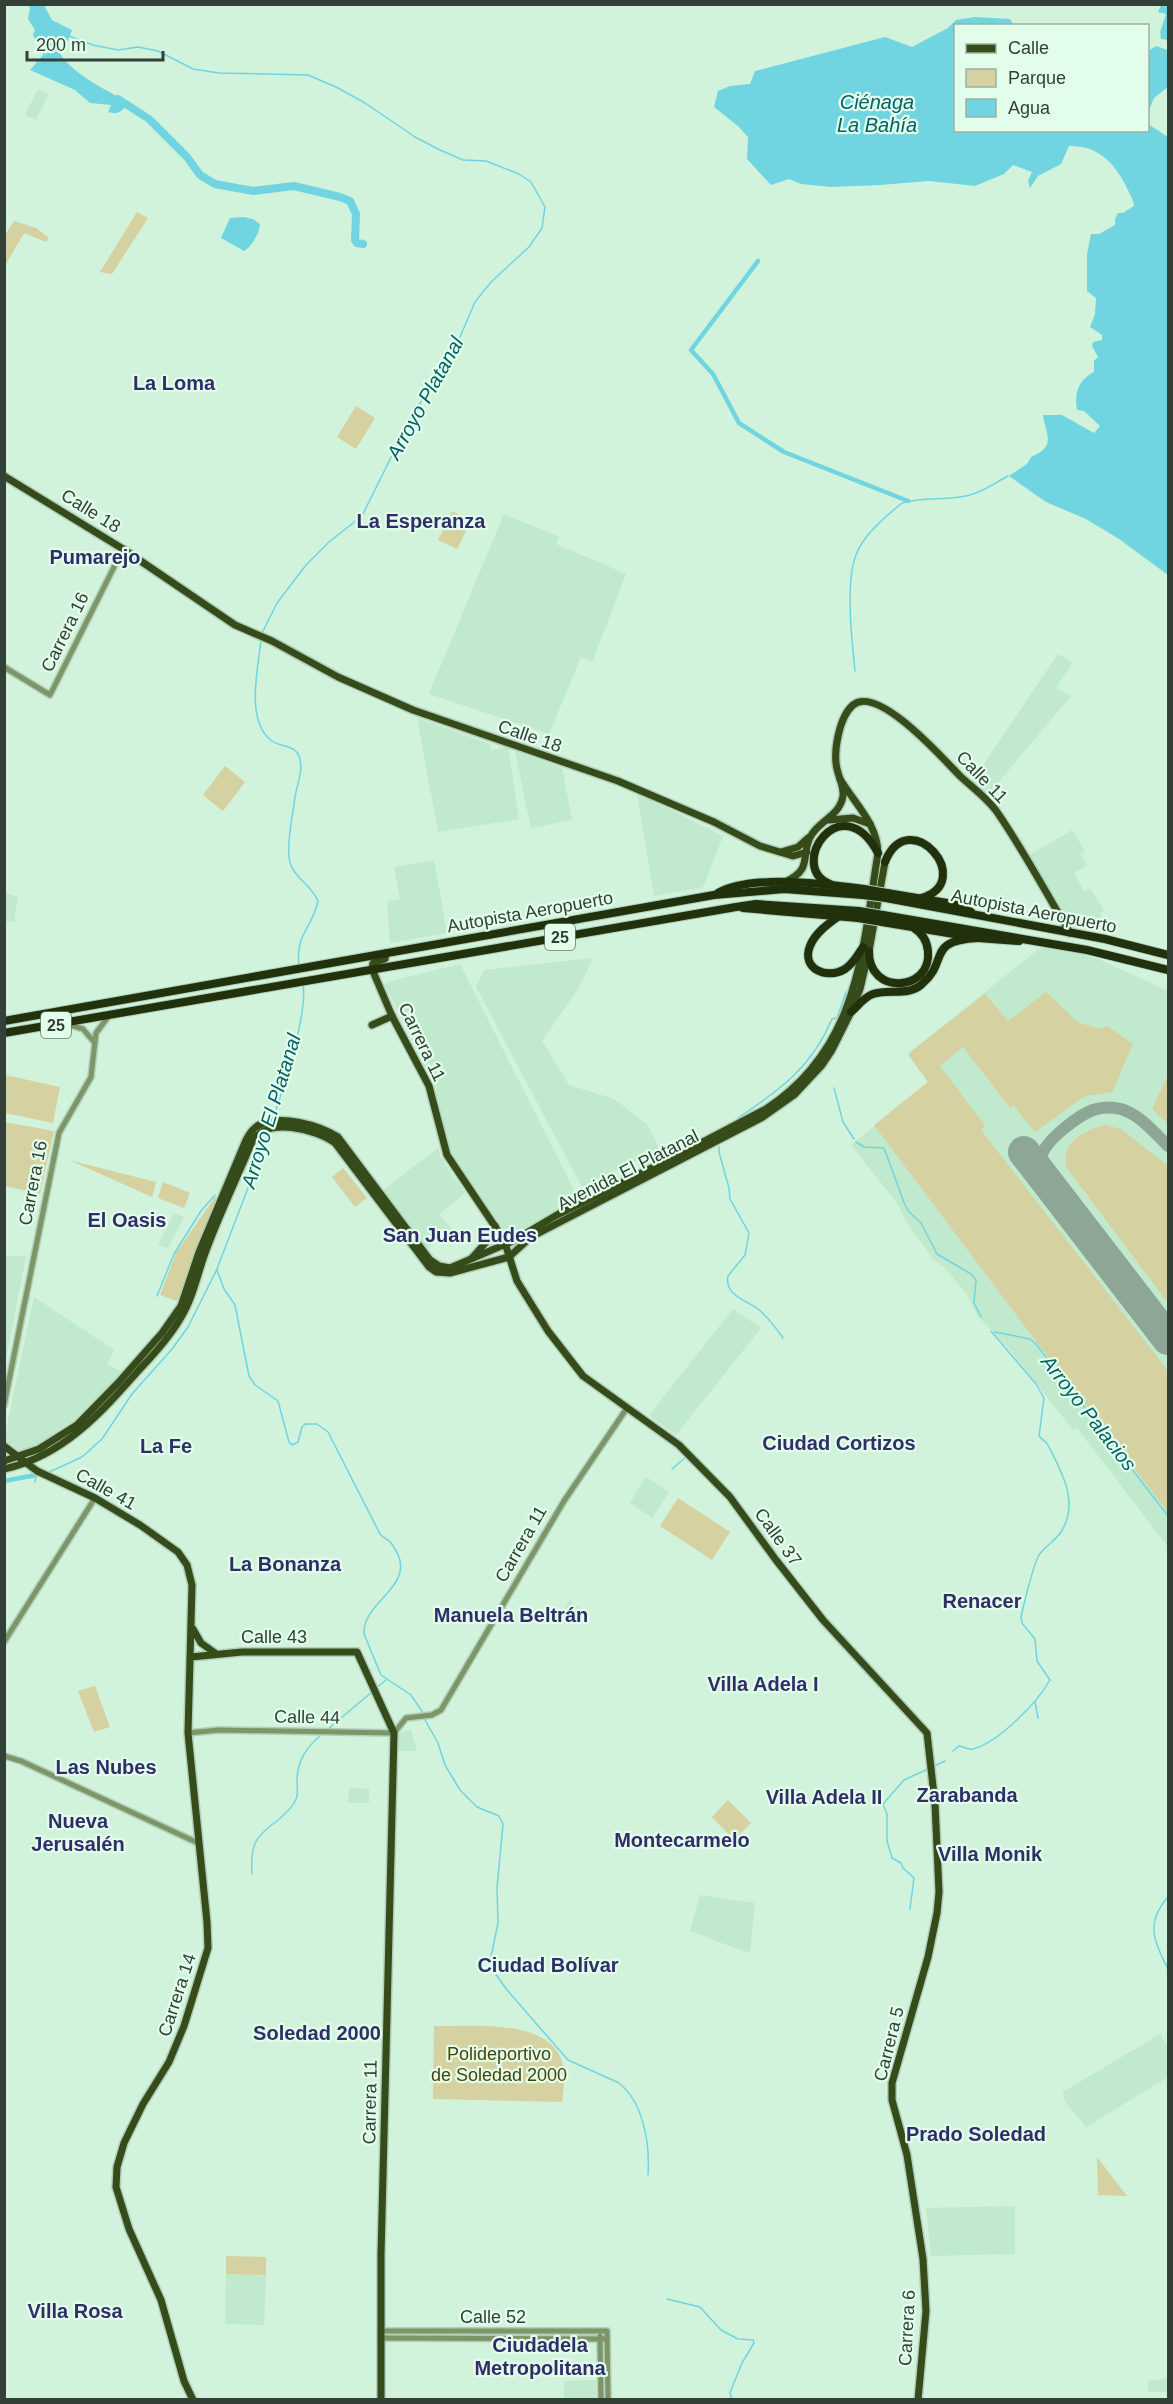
<svg xmlns="http://www.w3.org/2000/svg" width="1173" height="2404" font-family="Arial,sans-serif">
<rect width="100%" height="100%" fill="#d1f2db"/>
<g fill="#c0e9cd">
<polygon points="38,89 49,94 36,120 25,115"/>
<polygon points="504,514 559,537 556,544 626,574 592,662 581,657 549,734 429,694"/>
<polygon points="1058,654 1072,663 1056,688 1071,696 986,797 971,783"/>
<polygon points="417,718 490,744 491,750 508,747 519,819 438,832"/>
<polygon points="515,751 562,768 572,820 531,828"/>
<polygon points="637,793 723,836 703,887 654,896"/>
<polygon points="1072,830 1085,851 1080,854 1087,865 1074,873 1084,891 1090,888 1104,910 1100,913 1102,918 1086,931 1075,930 1028,856"/>
<polygon points="434,860 447,933 390,943 387,901 400,899 394,867"/>
<polygon points="5,893 18,897 14,922 5,921"/>
<polygon points="1045,944 1096,958 1168,991 1168,1547 1077,1428 1073,1430 1009,1349 977,1315 966,1293 946,1269 933,1259 906,1221 897,1203 851,1145 928,1082 909,1056 909,1053"/>
<polygon points="593,958 580,986 542,1041 569,1085 614,1099 648,1125 659,1149 582,1187 476,987 484,970"/>
<polygon points="460,964 579,1200 508,1236 450,1154 435,1086 384,983"/>
<polygon points="439,1147 440,1156 453,1176 452,1178 458,1182 465,1193 439,1214 452,1230 425,1250 382,1191"/>
<polygon points="174,1213 184,1217 168,1248 164,1247 158,1245"/>
<polygon points="5,1256 26,1256 5,1365 4,1256"/>
<polygon points="34,1297 114,1350 107,1364 122,1372 77,1418 41,1443 23,1453 5,1441 5,1435"/>
<polygon points="733,1309 761,1328 676,1435 649,1415"/>
<polygon points="646,1477 669,1492 652,1518 630,1503"/>
<polygon points="569,1601 588,1613 583,1623 563,1611"/>
<polygon points="411,1730 417,1751 396,1751 396,1734"/>
<polygon points="349,1788 369,1789 369,1803 348,1803"/>
<polygon points="700,1895 755,1903 750,1952 740,1950 690,1931"/>
<polygon points="1160,2034 1168,2048 1168,2077 1086,2127 1064,2100 1063,2092"/>
<polygon points="1015,2206 1015,2254 931,2256 926,2208"/>
<polygon points="226,2274 266,2275 264,2325 225,2324"/>
<polygon points="1168,2379 1168,2392 1148,2392 1148,2380"/>
<polygon points="596,2380 596,2399 564,2399 564,2381"/>
</g>
<g fill="#d5d1a0">
<polygon points="137,212 148,218 112,274 100,272"/>
<polygon points="14,221 36,228 49,238 46,242 24,233 6,264 5,235"/>
<polygon points="356,406 375,418 356,449 337,437"/>
<polygon points="452,511 471,521 457,549 438,540"/>
<polygon points="225,766 245,782 223,811 203,795"/>
<polygon points="1046,992 1079,1023 1102,1029 1107,1026 1133,1044 1112,1092 1085,1096 1035,1132 1013,1105 1010,1108 963,1047 940,1066 985,1126 981,1130 1168,1371 1168,1512 1023,1324 874,1125 928,1082 909,1056 909,1053 985,994 1008,1021"/>
<polygon points="5,1075 60,1087 53,1123 5,1113"/>
<polygon points="1168,1075 1168,1124 1152,1109"/>
<polygon points="4,1122 54,1131 40,1194 5,1186"/>
<path d="M1105,1125L1121,1129L1168,1166V1303L1066,1167C1061,1143 1084,1130 1105,1125Z"/>
<polygon points="69,1160 156,1182 152,1197"/>
<polygon points="343,1168 367,1198 355,1207 332,1177"/>
<polygon points="163,1182 190,1193 184,1208 158,1198"/>
<polygon points="215,1197 218,1198 177,1301 160,1295 176,1253"/>
<polygon points="678,1498 730,1532 712,1560 660,1526"/>
<polygon points="95,1686 110,1727 94,1732 78,1691"/>
<polygon points="728,1800 751,1823 734,1840 712,1817"/>
<path d="M434,2026C471,2027 552,2017 563,2065C566,2077 563,2090 562,2102L433,2099Z"/>
<polygon points="1097,2157 1127,2196 1098,2195"/>
<polygon points="226,2256 266,2257 266,2275 226,2274"/>
</g>
<g fill="#70d5e1">
<path d="M28,5H44L52,20L72,30L67,43L62,39L56,45C65,72 107,90 130,103C122,109 120,116 108,112L111,105L90,103L75,90L30,70L43,55L33,35L35,30L28,19L30,8Z"/>
<polygon points="1161,5 1168,5 1168,40 1161,39 1160,32 1166,14 1158,12"/>
<path d="M975,17L1010,19L1014,25L956,26V130H1148V124L1168,137V575L1119,539L1086,519L1046,502L1009,476L1027,464L1031,457C1058,446 1045,434 1043,415H1062L1094,433L1100,426L1084,411L1077,410C1074,394 1078,380 1094,372V361L1098,357L1092,346L1093,342L1102,340V335L1090,327L1095,314L1096,298L1087,291V254L1091,234H1099L1115,225V219L1118,213H1123L1134,206C1133,198 1128,191 1125,184C1113,161 1096,145 1069,146L1061,164L1038,176L1030,188L1028,181L1032,172L1013,165L1004,174L975,186L929,181L880,185L832,187L801,184L789,179L771,185L747,159L748,137L738,126L714,107L718,91L730,86L750,84L755,71L885,37L912,47L948,28L956,20Z"/>
<polygon points="1156,46 1168,50 1168,87 1154,98 1148,113 1148,51"/>
<path d="M243,217L253,219L260,224C260,232 251,248 244,251L221,238L230,218Z"/>
</g>
<g fill="none" stroke-linecap="round" stroke-linejoin="round">
<g stroke="#70d5e1" stroke-width="1.5">
<polyline points="69,36 93,45 118,50 138,47 158,51 193,69 219,73 308,75 336,87 365,103 415,137 440,150 463,160 486,161 519,174 531,182 545,207 542,228 529,247 491,282 475,302 451,358 412,415 362,516 329,542 306,565 277,603 262,633"/>
<path d="M261,641C258,668 245,722 272,741C281,747 295,745 299,756C304,770 297,784 295,797C293,814 287,840 289,856C290,877 311,883 318,901C313,927 295,934 299,965"/>
<path d="M855,671C852,640 845,583 856,555C863,535 886,516 902,503C921,497 941,500 960,497C978,495 993,484 1008,476"/>
<polyline points="834,1088 843,1122 854,1139"/>
<path d="M738,1118C780,1090 812,1067 832,1019L837,1018L846,992"/>
<path d="M273,1119C283,1087 308,1015 303,984"/>
<polyline points="856,1142 864,1147 884,1148 905,1205 909,1212 921,1223 937,1254 971,1274 976,1280 974,1303 981,1317"/>
<path d="M719,1147V1152L729,1188L730,1199L749,1233L745,1255L728,1276C724,1295 746,1300 758,1309C768,1317 776,1328 783,1338"/>
<path d="M217,1270L224,1289L235,1305L249,1376L255,1385L278,1401L289,1442L292,1445L298,1442L302,1427L305,1424H317L328,1432L380,1534C384,1539 388,1539 391,1543C424,1585 362,1599 364,1634L381,1675L411,1695L423,1713"/>
<polyline points="157,1296 174,1254 201,1211 215,1195"/>
<polyline points="995,1332 1030,1339 1036,1344 1168,1516"/>
<polyline points="672,1469 687,1456"/>
<polyline points="47,1473 82,1457 102,1439 132,1394 172,1349 188,1327 217,1269 269,1133"/>
<polyline points="35,1482 36,1475"/>
<polyline points="376,1688 386,1680"/>
<polyline points="1035,1702 1038,1718"/>
<path d="M424,1718L438,1743L445,1765L460,1790L477,1807L499,1816L503,1824L497,1888L498,1923L491,1957L492,1969L507,1990L568,2060L619,2083C644,2103 650,2145 648,2175"/>
<polyline points="328,1729 373,1691"/>
<path d="M953,1751L959,1746C964,1747 968,1750 973,1749C999,1742 1037,1703 1050,1680L1037,1661L1035,1639L1022,1623L1021,1617C1024,1604 1033,1566 1039,1555C1045,1546 1055,1541 1061,1532C1080,1502 1061,1471 1048,1445C1046,1441 1042,1440 1039,1436L1044,1398L1036,1384L991,1331"/>
<polyline points="934,1766 945,1761"/>
<path d="M252,1874C250,1844 255,1837 278,1820C284,1815 290,1810 294,1803C299,1796 297,1789 297,1781C297,1760 307,1747 322,1734"/>
<path d="M1168,1897C1145,1923 1154,1941 1168,1969"/>
<polyline points="910,1909 914,1878 903,1868 901,1863 892,1858 887,1841 887,1814 883,1804 904,1780 928,1769"/>
<polyline points="667,2299 700,2307 721,2330 738,2339 753,2340 754,2343 742,2363 731,2390 730,2393 732,2400"/>
</g>
<g stroke="#70d5e1" stroke-width="4.5">
<polyline points="758,261 691,350 713,374 739,423 784,452 908,501"/>
<polyline points="4,1481 36,1475"/>
</g>
<polyline stroke="#70d5e1" stroke-width="8" points="118,99 149,119 187,157 200,175 215,184 253,191 294,186 340,197 350,201 356,214 355,240 357,243 363,244"/>
<path stroke="#8ea696" stroke-width="12" d="M1050,1186C1044,1176 1040,1167 1042,1155C1046,1140 1079,1115 1093,1110C1102,1107 1112,1107 1121,1109C1139,1114 1155,1133 1168,1146"/>
<polyline stroke="#8ea696" stroke-width="32" points="1024,1152 1168,1339"/>
<g stroke="#b1ceba" stroke-width="8">
<g id="minor">
<polyline points="4,667 50,695 123,549"/>
<polyline points="67,1024 83,1029 94,1042"/>
<polyline points="4,1405 59,1133 91,1077 96,1033 108,1017"/>
<polyline points="4,1642 95,1498"/>
<polyline points="188,1733 219,1730 394,1733 406,1718 432,1715 441,1710 564,1501 627,1408"/>
<polyline points="4,1756 21,1761 198,1843"/>
<polyline points="380,2331 607,2331 608,2400"/>
<polyline points="600,2336 601,2400"/>
<polyline points="380,2338 607,2339"/>
</g>
</g>
<g stroke="#b1ceba" stroke-width="10">
<g id="major">
<polyline points="4,476 123,549 235,625 272,641 338,677 413,710 618,781 714,822 760,846 793,856 807,852"/>
<polyline points="829,820 853,818 870,824"/>
<polyline points="781,852 798,847 808,838"/>
<path d="M785,882C815,869 799,853 812,834C821,820 840,815 843,796C844,787 839,778 837,769C833,752 839,717 853,705C878,684 944,760 961,777C973,788 988,799 997,812C1024,851 1046,893 1070,933"/>
<polyline points="386,953 385,959 373,963 372,969 392,1016 429,1086 447,1155 504,1240 517,1281 548,1331 583,1376 679,1445 730,1497 776,1560 823,1620 927,1733 935,1804 939,1892 937,1913 928,1957 892,2083 892,2100 907,2155 923,2259 926,2311 918,2400"/>
<polyline points="372,1025 392,1016"/>
<polyline points="472,1258 488,1240 495,1226"/>
<polyline points="4,1446 37,1471 95,1498 140,1525 178,1552 187,1565 192,1585 188,1733 207,1922 208,1948 184,2026 169,2062 143,2104 124,2143 117,2167 116,2187 129,2229 161,2300 184,2381 193,2400"/>
<path d="M4,1461L39,1449L77,1425L118,1383L162,1333L181,1306L199,1252L246,1140C249,1134 253,1128 259,1125C280,1114 319,1125 338,1137L430,1260L439,1266L450,1268L513,1241L557,1215L682,1153L766,1109C859,1048 862,952 878,853C877,823 855,804 840,779"/>
<path d="M4,1469C63,1456 101,1413 139,1370C156,1352 175,1331 186,1308C194,1292 198,1273 204,1256C218,1217 236,1180 252,1142C266,1116 316,1129 335,1143L429,1267L436,1272L450,1273L509,1257L531,1237L763,1117L794,1095L822,1065L832,1050L851,1012L860,989L869,951L885,862"/>
<polyline points="193,1629 201,1643 215,1653"/>
<polyline points="191,1657 242,1652 357,1652 394,1733 381,2255 381,2400"/>
</g>
</g>
<g stroke="#b1ceba" stroke-width="10">
<g id="highway">
<path d="M885,862C909,802 978,882 921,898"/>
<path d="M830,884C786,867 841,784 878,853"/>
<path d="M718,893C750,874 826,884 864,889"/>
<polyline points="887,893 959,905 971,912"/>
<polyline points="886,898 1105,939 1168,955"/>
<polyline points="743,908 858,918"/>
<polyline points="883,915 1087,950 1168,970"/>
<path d="M839,916C828,924 815,933 810,946C801,969 827,980 845,969C853,964 858,955 863,947"/>
<polyline points="882,922 978,938 1019,941"/>
<path d="M869,951C868,996 932,992 928,951C927,941 922,933 914,928"/>
<path d="M851,1012C858,1006 864,997 873,994C889,988 908,997 922,984C950,960 925,941 978,938"/>
<polyline points="4,1021 714,895 784,889 863,895"/>
<polyline points="4,1033 736,907 756,904 859,911"/>
</g>
</g>
<use href="#minor" stroke="#7e9568" stroke-width="5"/>
<use href="#major" stroke="#354c1a" stroke-width="7"/>
<use href="#highway" stroke="#20310c" stroke-width="8"/>
<g stroke="#b1ceba" stroke-width="10" stroke-linecap="butt">
<g id="highway-bridge">
<polyline points="864,889 887,893"/>
<polyline points="863,895 886,898"/>
<polyline points="859,911 883,915"/>
<polyline points="858,918 882,922"/>
</g>
</g>
<use href="#highway-bridge" stroke="#20310c" stroke-width="8"/>
</g>
<g text-anchor="middle" dominant-baseline="central" stroke-width="4.5" stroke-linejoin="round" paint-order="stroke">
<g fill="#e3fdeb" stroke="#67796d" stroke-width="1.5">
<rect x="545" y="924" width="30" height="26" rx="4.5"/>
<rect x="41" y="1012" width="30" height="26" rx="4.5"/>
</g>
<g font-size="16" font-weight="bold" fill="#324037">
<text x="560" y="937">25</text>
<text x="56" y="1025">25</text>
</g>
<g font-size="18" fill="#324037" stroke="#e3fdeb">
<text transform="translate(91 511) rotate(32)">Calle 18</text>
<text transform="translate(65 632) rotate(-64)">Carrera 16</text>
<text transform="translate(530 736) rotate(19)">Calle 18</text>
<text transform="translate(982 777) rotate(46)">Calle 11</text>
<text transform="translate(1034 911) rotate(11)">Autopista Aeropuerto</text>
<text transform="translate(530 912) rotate(-10)">Autopista Aeropuerto</text>
<text transform="translate(422 1042) rotate(64)">Carrera 11</text>
<text transform="translate(628 1170) rotate(-27)">Avenida El Platanal</text>
<text transform="translate(33 1183) rotate(-79)">Carrera 16</text>
<text transform="translate(106 1489) rotate(29)">Calle 41</text>
<text transform="translate(778 1537) rotate(54)">Calle 37</text>
<text transform="translate(521 1544) rotate(-60)">Carrera 11</text>
<text x="274" y="1637">Calle 43</text>
<text transform="translate(307 1717) rotate(1)">Calle 44</text>
<text transform="translate(177 1995) rotate(-72)">Carrera 14</text>
<text transform="translate(889 2044) rotate(-76)">Carrera 5</text>
<text transform="translate(370 2102) rotate(-89)">Carrera 11</text>
<text x="493" y="2317">Calle 52</text>
<text transform="translate(907 2328) rotate(-87)">Carrera 6</text>
</g>
<g font-size="18" fill="#484408" stroke="#e3fdeb">
<text x="499" y="2054">Polideportivo<tspan x="499" dy="21">de Soledad 2000</tspan></text>
</g>
<g font-size="20" font-style="italic" fill="#056169" stroke="#e3fdeb">
<text x="877" y="102">Ciénaga<tspan x="877" dy="23">La Bahía</tspan></text>
<text transform="translate(425 398) rotate(-61)">Arroyo Platanal</text>
<text transform="translate(271 1111) rotate(-73)">Arroyo El Platanal</text>
<text transform="translate(1089 1413) rotate(52)">Arroyo Palacios</text>
</g>
<g font-size="20" font-weight="bold" fill="#302e69" stroke="#e3fdeb">
<text x="174" y="383">La Loma</text>
<text x="421" y="521">La Esperanza</text>
<text x="95" y="557">Pumarejo</text>
<text x="127" y="1220">El Oasis</text>
<text x="460" y="1235">San Juan Eudes</text>
<text x="839" y="1443">Ciudad Cortizos</text>
<text x="166" y="1446">La Fe</text>
<text x="285" y="1564">La Bonanza</text>
<text x="982" y="1601">Renacer</text>
<text x="511" y="1615">Manuela Beltrán</text>
<text x="763" y="1684">Villa Adela I</text>
<text x="106" y="1767">Las Nubes</text>
<text x="967" y="1795">Zarabanda</text>
<text x="824" y="1797">Villa Adela II</text>
<text x="78" y="1821">Nueva<tspan x="78" dy="23">Jerusalén</tspan></text>
<text x="682" y="1840">Montecarmelo</text>
<text x="990" y="1854">Villa Monik</text>
<text x="548" y="1965">Ciudad Bolívar</text>
<text x="317" y="2033">Soledad 2000</text>
<text x="976" y="2134">Prado Soledad</text>
<text x="75" y="2311">Villa Rosa</text>
<text x="540" y="2345">Ciudadela<tspan x="540" dy="23">Metropolitana</tspan></text>
</g>
</g>
<rect width="1173" height="2404" fill="none" stroke="#324037" stroke-width="12"/>
<rect x="954" y="24" width="195" height="108" fill="#e3fdeb" stroke="#9cb1a3" stroke-width="1.5"/>
<rect x="966" y="44" width="30" height="9" fill="#354c1a" stroke="#9cb1a3" stroke-width="1.5"/>
<text x="1008" y="54" font-size="18" fill="#324037">Calle</text>
<rect x="966" y="69" width="30" height="18" fill="#d5d1a0" stroke="#9cb1a3" stroke-width="1.5"/>
<text x="1008" y="84" font-size="18" fill="#324037">Parque</text>
<rect x="966" y="99" width="30" height="18" fill="#70d5e1" stroke="#9cb1a3" stroke-width="1.5"/>
<text x="1008" y="114" font-size="18" fill="#324037">Agua</text>
<path d="M27 51v9h136v-9" fill="none" stroke="#324037" stroke-width="3"/>
<text x="36" y="51" font-size="18" fill="#324037" stroke="#e3fdeb" stroke-width="4.5" paint-order="stroke">200 m</text>
</svg>
